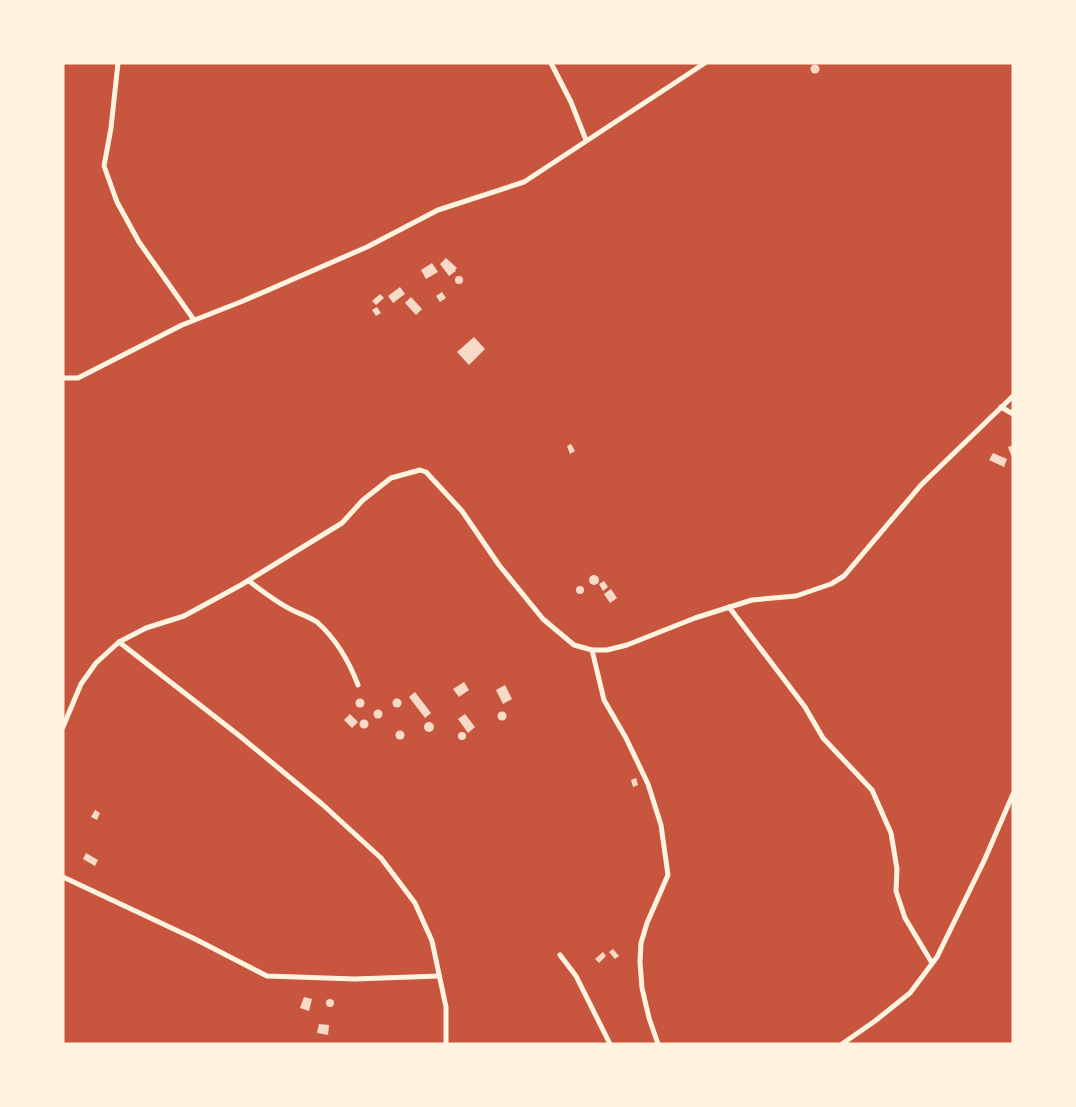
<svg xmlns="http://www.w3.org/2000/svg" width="1076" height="1107" font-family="Overpass,sans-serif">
<rect width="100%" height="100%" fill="#c8553d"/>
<g fill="#f7dbc8">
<circle cx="815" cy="69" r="4.5"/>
<polygon points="446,258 457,268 455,270 456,271 449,276 440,264"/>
<polygon points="432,263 438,272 426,279 421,270"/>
<circle cx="459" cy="280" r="4"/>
<polygon points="400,287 405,294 393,303 388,296"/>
<polygon points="442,292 446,298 440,302 436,296"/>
<polygon points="380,294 384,298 376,305 372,301"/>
<polygon points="411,297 422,309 416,315 405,303"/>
<polygon points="377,307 381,313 376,316 372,310"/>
<polygon points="474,337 485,349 469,365 457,352"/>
<polygon points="571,444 575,451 570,454 567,446"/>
<polygon points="1013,445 1013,460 1008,447"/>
<polygon points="993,453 1007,459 1004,467 989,460"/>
<circle cx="594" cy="580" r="5"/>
<polygon points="604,581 608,587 603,591 599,584"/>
<circle cx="580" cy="590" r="4"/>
<polygon points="611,589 617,598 610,603 604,594"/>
<polygon points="464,682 469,690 459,697 453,689"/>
<polygon points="505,685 512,699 503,704 496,690"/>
<polygon points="415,692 431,713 425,718 409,697"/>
<circle cx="397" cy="703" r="4.5"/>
<circle cx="360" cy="703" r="4.5"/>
<circle cx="378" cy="714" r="4.5"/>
<circle cx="502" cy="716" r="4.5"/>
<polygon points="350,714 358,722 352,728 344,720"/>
<polygon points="465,714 475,727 468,733 458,719"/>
<circle cx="364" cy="724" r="4.5"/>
<circle cx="429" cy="727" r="5"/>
<circle cx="400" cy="735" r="4.5"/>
<circle cx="462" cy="736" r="4"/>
<polygon points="636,778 638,785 633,787 631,780"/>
<polygon points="95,810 100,813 97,820 91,817"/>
<polygon points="86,853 98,860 95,866 83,859"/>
<polygon points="613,949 619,956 615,959 609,952"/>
<polygon points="603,952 606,956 599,963 595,959"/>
<polygon points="304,997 312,999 309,1011 300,1008"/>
<circle cx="330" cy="1003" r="4"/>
<polygon points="319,1024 329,1025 328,1035 317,1033"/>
</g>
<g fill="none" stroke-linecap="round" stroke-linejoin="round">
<g stroke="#fff3e0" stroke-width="5">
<polyline points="118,63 111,128 104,166 117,202 139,242 194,320"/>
<polyline points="551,63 571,102 586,140"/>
<polyline points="63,378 78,378 182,325 243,301 367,247 438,210 524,182 705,63"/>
<polyline points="1001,407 1013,414"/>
<path d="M249,581C262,591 276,602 292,610C300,614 310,617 317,622C336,639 349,661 358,685"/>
<polyline points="729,607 805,707 823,738 872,790 891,833 897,869 896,891 905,918 932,963"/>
<polyline points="119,642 241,737 322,804 381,858 415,903 432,941 446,1007 446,1044"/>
<polyline points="592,650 604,700 626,738 648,784 661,825 668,875 647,923 641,943 640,962 642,988 649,1018 658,1044"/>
<polyline points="63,727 81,684 96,663 119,642 146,628 184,616 241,585 342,523 363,500 391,478 420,470 426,472 462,511 499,565 543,619 574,645 592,650 607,650 627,645 695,618 752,600 796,596 831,584 844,576 921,485 1013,396"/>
<polyline points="63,877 195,939 267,976 355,979 439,976"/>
<polyline points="560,955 576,976 610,1044"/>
<polyline points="842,1044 875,1021 910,993 937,957 984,861 1013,794"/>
</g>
</g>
<rect width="1076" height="1107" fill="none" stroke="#fff3e0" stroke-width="129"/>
</svg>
